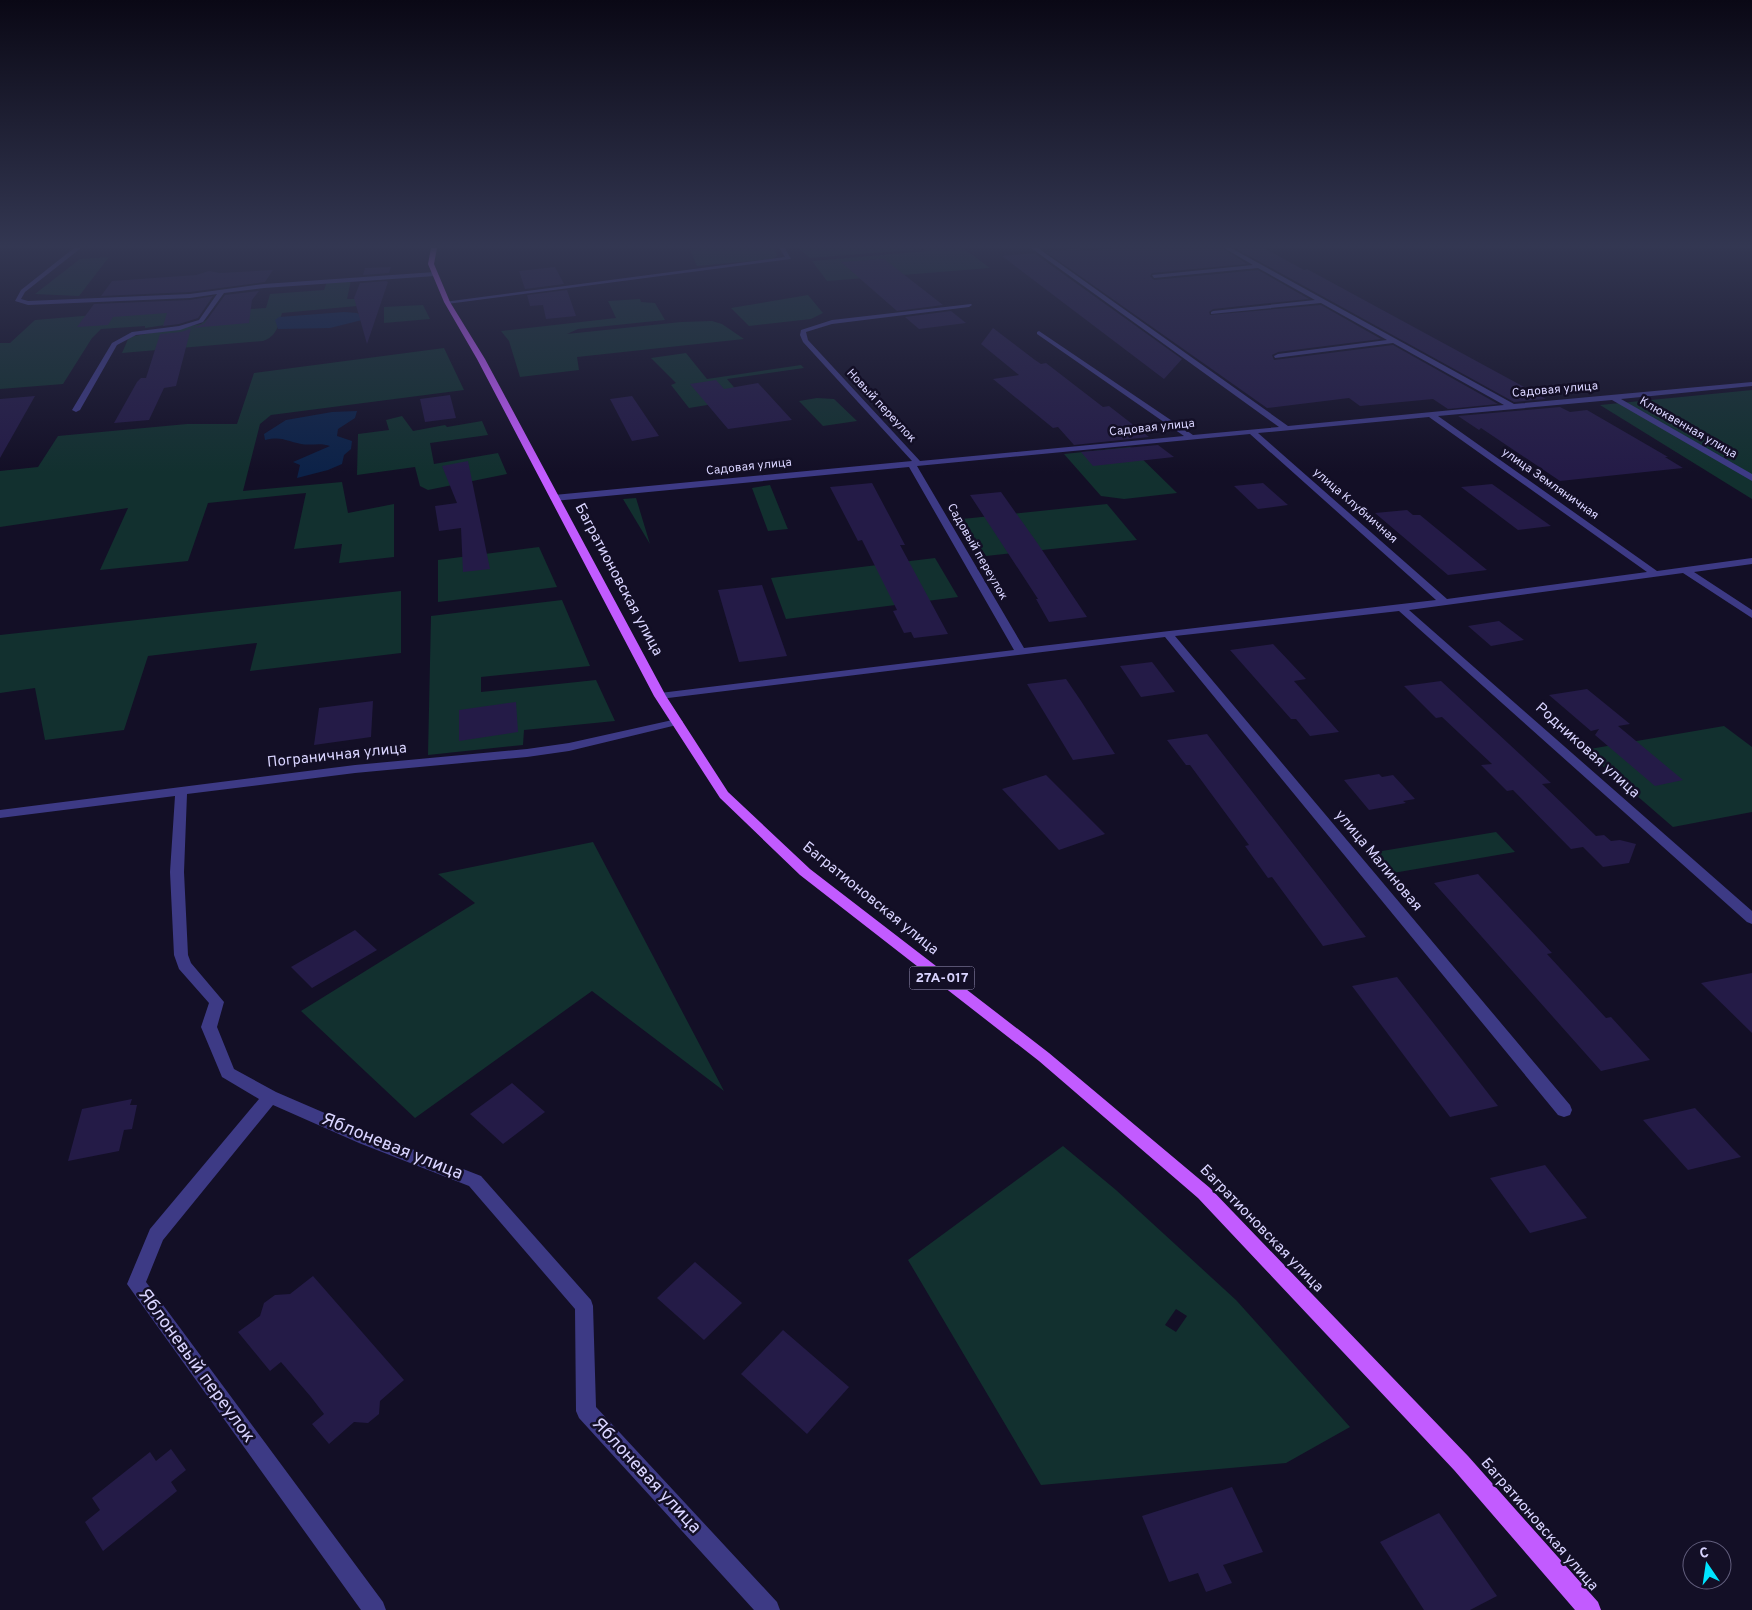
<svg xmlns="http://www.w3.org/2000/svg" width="1752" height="1610" font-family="Overpass,sans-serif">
<rect width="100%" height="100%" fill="#130f26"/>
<g fill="#12302f" fill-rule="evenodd">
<polygon points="697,248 774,248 777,256 772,259 697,266 690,250"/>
<polygon points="798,248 963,248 990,268 827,281 812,261 927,251 925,249 810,258"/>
<polygon points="109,257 79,296 35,294 80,259"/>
<path d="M351,280L347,299H359L357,306L282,313C278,326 277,336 263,341L122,353L129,337L201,324L218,311L266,308L270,294L324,290L327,282Z"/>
<polygon points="808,295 823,313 811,319 749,326 731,308"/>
<polygon points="640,299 641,302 655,303 665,320 578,329 567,334 681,322 712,321 722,324 744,339 577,357 579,370 520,377 509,341 501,331 616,318 608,301"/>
<polygon points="210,301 196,316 179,323 145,328 145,326 101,329 92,338 63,384 0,389 0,343 10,343 35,320 130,312 134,307"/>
<polygon points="423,305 430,319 384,323 384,307"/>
<polygon points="444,348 464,390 271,415 260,424 243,491 342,482 348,513 394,504 394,557 339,563 342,544 294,549 306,493 208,503 188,561 100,570 128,508 0,527 0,471 38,467 58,436 187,424 237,424 254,373"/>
<polygon points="686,353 707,379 801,365 804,368 727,379 744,399 689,408 671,385 676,383 651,358"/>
<polygon points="1752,390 1752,499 1600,405"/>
<polygon points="817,398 834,399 857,421 823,426 799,401"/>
<polygon points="402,416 413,431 445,425 447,427 482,421 488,435 430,443 434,464 498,453 507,474 428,490 420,486 415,467 357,475 358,434 389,430 386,420"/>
<polygon points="1130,447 1177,493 1124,499 1101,496 1064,454"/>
<polygon points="770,485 787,527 788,529 768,531 752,488"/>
<polygon points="636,498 650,544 623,499"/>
<polygon points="1107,504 1137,540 986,556 962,519"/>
<polygon points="539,547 557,587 438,602 438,560"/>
<polygon points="935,558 958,597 786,619 771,578"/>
<polygon points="401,591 401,653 250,671 257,643 148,656 124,730 45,740 35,688 0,693 0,635"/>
<polygon points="562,600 590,666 481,677 481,692 596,680 615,721 524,730 523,745 428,755 431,616"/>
<polygon points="1724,726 1752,747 1752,812 1673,827 1584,750"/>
<polygon points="1496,832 1515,852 1393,873 1376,852"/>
<polygon points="593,842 724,1091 592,991 415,1118 301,1011 475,903 438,874"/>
<path d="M1063,1146L1116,1190L1236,1300L1350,1427L1286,1463L1041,1485L908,1260ZM1176,1309L1187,1316L1176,1332L1165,1325Z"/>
</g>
<g fill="#0c2248">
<polygon points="344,312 357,313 366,319 330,328 278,329 275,320 279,317"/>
<path d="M357,411L355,418L338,429L337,436L352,441L351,449L344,455L342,464L328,470L297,478L300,465L293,462L330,446C320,442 311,446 301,444C286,441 282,436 265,440L264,434L286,420L332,412Z"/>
</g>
<g fill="#241b47">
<polygon points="1079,248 1082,251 1115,248 1222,248 1247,264 1152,273 1150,276 1154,280 1258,270 1309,299 1213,309 1209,312 1210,315 1321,305 1381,339 1278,352 1272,355 1274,360 1393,345 1498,404 1448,409 1433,399 1360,406 1349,398 1267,408 1046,252"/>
<polygon points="1235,248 1264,248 1304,270 1307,269 1546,399 1514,402"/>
<polygon points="1034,253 1182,359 1164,379 1002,256"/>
<polygon points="884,259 943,305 897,311 841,262"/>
<polygon points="391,267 389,273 363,275 365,268"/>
<polygon points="555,267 564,284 525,289 519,271"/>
<polygon points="273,270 265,282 190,292 101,296 112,281 196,275 209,271 220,273"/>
<polygon points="386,281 388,282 367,344 354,298 360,283"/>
<polygon points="567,290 576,316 546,319 543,305 530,306 527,295"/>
<polygon points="259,291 252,300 249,323 191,328 176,386 164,388 149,420 114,423 137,382 141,378 146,378 160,334 181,332 204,324 225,295"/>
<polygon points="213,296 198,318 179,324 163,326 167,313 113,317 108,325 77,327 94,304 190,300"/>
<polygon points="951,311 966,323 919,329 905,317"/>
<polygon points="993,328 1035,360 1041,364 1046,363 1103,407 1109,406 1149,437 1074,445 1058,427 1053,428 993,379 1019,375 981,344"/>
<polygon points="716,380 724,389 758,383 792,420 728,429 690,384"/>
<polygon points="450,395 456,418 425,422 420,399"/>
<polygon points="35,396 0,458 0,399"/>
<polygon points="632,396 659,436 632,441 610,399"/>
<polygon points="1560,407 1570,412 1587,410 1668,457 1665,457 1683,468 1560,481 1481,428 1479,430 1458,416"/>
<polygon points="1158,445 1174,457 1093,466 1081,452"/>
<polygon points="468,461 490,569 463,572 461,528 439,531 435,506 457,503 442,466"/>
<polygon points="872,483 905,545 900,545 948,634 914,638 911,632 904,633 893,611 897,610 862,540 858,541 830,487"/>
<polygon points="1263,483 1288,505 1258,509 1234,486"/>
<polygon points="1492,484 1523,506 1551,526 1518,530 1461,487"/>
<polygon points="1001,492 1038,544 1087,617 1049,622 1036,599 1038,599 970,495"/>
<polygon points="1407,510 1413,515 1420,515 1487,570 1448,575 1375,513"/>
<polygon points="762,585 787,656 739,662 718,590"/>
<polygon points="1499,621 1524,640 1491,646 1468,626"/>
<polygon points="1273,644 1306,679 1294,681 1339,732 1310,736 1296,719 1291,719 1230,650"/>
<polygon points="1152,662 1175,692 1141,697 1120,666"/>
<polygon points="1066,679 1081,701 1115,754 1073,760 1027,684"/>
<polygon points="1441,681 1551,783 1542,784 1596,836 1604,835 1611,841 1620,840 1636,844 1629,863 1603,867 1583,847 1571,849 1513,790 1507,791 1481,765 1492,764 1442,717 1436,718 1404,686"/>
<polygon points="1587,689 1630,724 1618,726 1683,780 1655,786 1595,735 1599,729 1591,731 1549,695"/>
<polygon points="373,701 371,737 314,745 319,708"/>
<polygon points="516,702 518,732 459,741 459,710"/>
<polygon points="1207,734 1276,822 1366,937 1323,946 1272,877 1268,878 1245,846 1249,845 1190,765 1186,765 1167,740"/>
<polygon points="1379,774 1382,777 1393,775 1415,799 1403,801 1406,803 1369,810 1344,780"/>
<polygon points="1046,775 1105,834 1059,850 1002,789"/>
<polygon points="1478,874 1552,953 1547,954 1606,1018 1611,1017 1650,1060 1601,1071 1434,883"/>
<polygon points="355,930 377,950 312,988 291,967"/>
<polygon points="1752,973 1752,1033 1701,983"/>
<polygon points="1397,977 1453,1048 1498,1106 1450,1117 1352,986"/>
<polygon points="512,1083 545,1112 503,1144 470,1114"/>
<polygon points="132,1099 130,1105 137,1105 132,1129 124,1130 119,1151 68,1161 82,1109"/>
<polygon points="1695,1108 1733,1149 1741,1157 1688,1170 1643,1120"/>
<polygon points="1545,1165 1587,1218 1530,1233 1490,1178"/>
<polygon points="695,1262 742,1303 704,1340 657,1298"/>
<polygon points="313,1276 404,1380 380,1401 379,1414 368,1423 354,1422 329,1444 312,1424 324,1414 311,1397 281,1362 270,1371 238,1332 260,1316 264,1303 275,1295 290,1294"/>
<polygon points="783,1330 849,1387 807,1434 741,1374"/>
<polygon points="171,1449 186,1470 171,1482 177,1491 103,1551 85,1522 100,1510 92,1498 150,1452 156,1461"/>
<polygon points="1232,1487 1263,1552 1223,1565 1232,1583 1206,1592 1198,1573 1169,1582 1142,1516"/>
<polygon points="1439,1513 1497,1596 1470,1610 1424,1610 1380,1542"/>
</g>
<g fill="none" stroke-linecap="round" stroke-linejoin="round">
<g fill="#3d3a85" fill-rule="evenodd">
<polygon points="74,248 81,248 25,292 21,299 28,301 190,294 264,284 435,272 438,274 435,276 264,288 224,293 203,322 180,330 136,335 117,345 80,410 76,412 72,410 112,343 132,332 179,326 199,320 217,294 190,298 28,305 15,301 21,290"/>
<polygon points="779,248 785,248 791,259 447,304 444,302 785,257"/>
<path d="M1031,248H1038L1288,426L1504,405L1393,343L1275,358L1274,356L1278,354L1387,340L1321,303L1211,314V312L1213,311L1315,300L1258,268L1154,278L1152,275L1253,265L1224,248H1231L1514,404L1752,382V386L1621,399L1752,474V481L1612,400L1438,416L1657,571L1752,558V564L1694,572L1752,610V618L1683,573L1409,610L1752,911V924L1747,922L1399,611L1175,636L1570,1105L1572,1110L1570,1115L1564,1117L1558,1115L1165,637L660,699L654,696L660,693L1014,650L909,467L554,501L550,498L554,495L912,461L803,342L800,335L801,330L832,320L971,304L972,305L969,307L832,324L806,332L808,340L920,461L1184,436L1037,334V332L1039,331L1193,435L1279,427ZM1429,417L1647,572L1447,599L1258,433ZM1250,434L1436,600L1024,648L917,466Z"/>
<polygon points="677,719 681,720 683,722 681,724 569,751 527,757 355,773 187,794 184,872 188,955 191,963 224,1002 217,1027 234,1069 276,1092 371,1133 481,1176 591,1300 593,1306 596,1407 777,1602 780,1610 754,1610 579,1418 576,1411 575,1309 469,1186 359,1143 273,1105 163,1240 146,1282 383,1602 386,1610 361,1610 127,1284 150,1229 259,1099 222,1077 201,1027 209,1003 179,969 174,955 170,872 175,796 0,818 0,810 355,765 527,749 569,743"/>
</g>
<polygon fill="#c25bff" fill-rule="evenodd" points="431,248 437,248 434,264 450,302 485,359 666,696 728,792 810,869 1049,1053 1210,1188 1468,1456 1598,1602 1601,1610 1575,1610 1454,1470 1198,1198 1039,1061 800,875 720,798 654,696 477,359 444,302 428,264"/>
</g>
<linearGradient id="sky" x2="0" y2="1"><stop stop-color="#0a0815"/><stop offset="0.52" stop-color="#333752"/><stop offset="1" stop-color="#333752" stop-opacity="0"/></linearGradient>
<rect width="1752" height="473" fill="url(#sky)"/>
<g text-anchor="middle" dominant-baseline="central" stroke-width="5" stroke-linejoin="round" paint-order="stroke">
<g font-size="12" fill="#d9d4ff" stroke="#130f26">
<text transform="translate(1555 390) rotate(-5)">Садовая улица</text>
<text transform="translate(881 406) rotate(47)">Новый переулок</text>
<text transform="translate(1152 428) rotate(-6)">Садовая улица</text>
<text transform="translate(1688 428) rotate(30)">Клюквенная улица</text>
<text transform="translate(749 467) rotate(-6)">Садовая улица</text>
<text transform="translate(1550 484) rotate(35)">улица Земляничная</text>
<text transform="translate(1355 506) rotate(41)">улица Клубничная</text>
<text transform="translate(977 552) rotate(60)">Садовый переулок</text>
</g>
<rect fill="#130f26" stroke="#9e99be" stroke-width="1" x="909.5" y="966.5" width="65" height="23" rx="4"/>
<g font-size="14" font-weight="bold" fill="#d9d4ff">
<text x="942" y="978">27А-017</text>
</g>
<g font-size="15" fill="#d9d4ff" stroke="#130f26">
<text transform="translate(618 580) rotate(62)">Багратионовская улица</text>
<text transform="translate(1587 751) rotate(42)">Родниковая улица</text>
<text transform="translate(337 756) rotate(-6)">Пограничная улица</text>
<text transform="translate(1378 861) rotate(50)">улица Малиновая</text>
<text transform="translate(870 899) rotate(39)">Багратионовская улица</text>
<text transform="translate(1261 1229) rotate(46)">Багратионовская улица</text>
<text transform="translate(1539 1525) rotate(49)">Багратионовская улица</text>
</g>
<g font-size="18" fill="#d9d4ff" stroke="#130f26">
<text transform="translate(392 1147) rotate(22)">Яблоневая улица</text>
<text transform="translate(196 1366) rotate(54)">Яблоневый переулок</text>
<text transform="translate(646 1476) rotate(47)">Яблоневая улица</text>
</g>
</g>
<g transform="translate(1707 1565) rotate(347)"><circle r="24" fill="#130f26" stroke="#625e7d"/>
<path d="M0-4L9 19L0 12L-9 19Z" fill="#00e5ff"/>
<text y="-8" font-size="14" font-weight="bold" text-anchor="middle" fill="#d9d4ff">С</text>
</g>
</svg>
